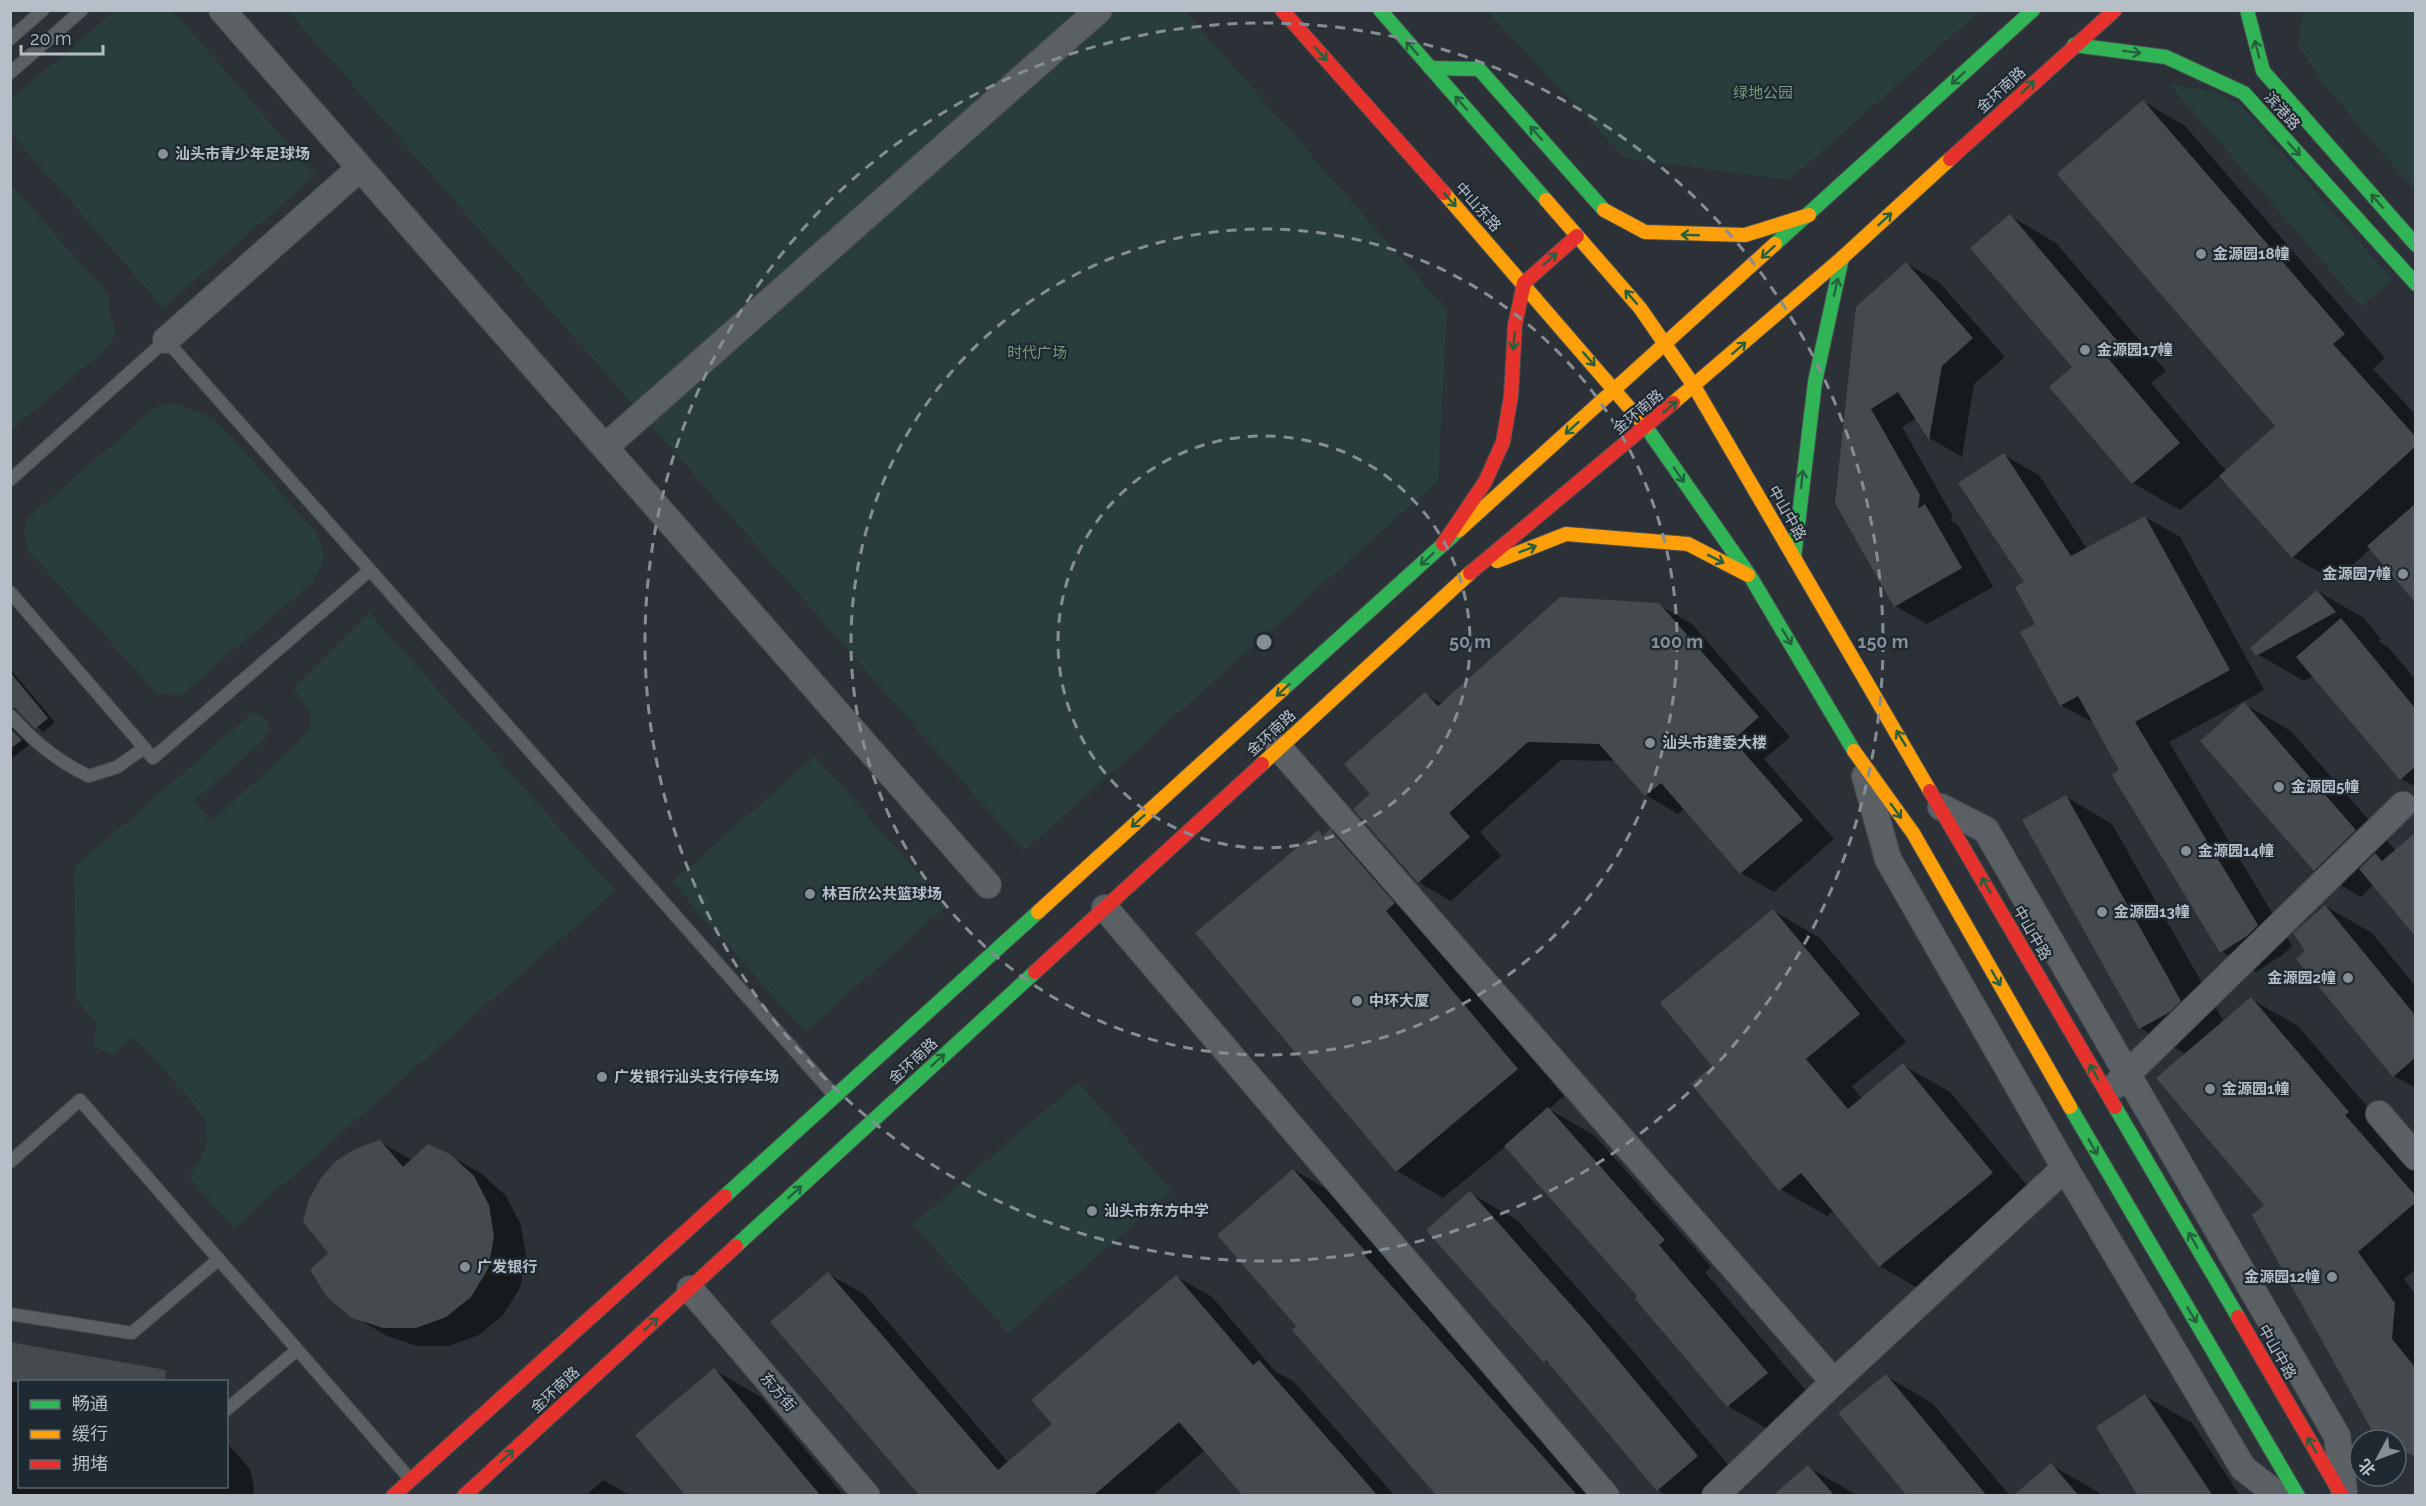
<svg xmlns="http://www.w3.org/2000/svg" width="2426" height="1506" font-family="Raleway,'Noto Sans SC',sans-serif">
<rect width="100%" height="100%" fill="#2b3137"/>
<g fill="#293d3d">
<polygon points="114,11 173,11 316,175 163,308 11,133 11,100"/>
<polygon points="288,11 1185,11 1447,310 1438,481 1024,851"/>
<polygon points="1487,11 1980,11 1790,180 1625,158"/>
<polygon points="2303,11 2415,11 2415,191 2321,81 2298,44"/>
<polygon points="2169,84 2215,92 2241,105 2392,280 2361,306"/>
<polygon points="11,185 109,295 110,314 116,332 109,346 11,430"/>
<path d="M174,402L216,420L314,530C328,556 326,558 312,583L180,696L156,693L27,549L24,528L30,516L156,407Z"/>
<polygon points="369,612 615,891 234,1228 189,1177 200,1160 207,1144 206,1123 190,1099 133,1037 113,1056 93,1045 96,1022 76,999 74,868 253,712 263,717 270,728 262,742 194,801 211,821 295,746 311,724 309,713 294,687"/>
<polygon points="815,756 947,906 805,1032 672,882"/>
<polygon points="1078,1082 1172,1191 1008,1333 913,1224"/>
</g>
<g fill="#0007">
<polygon points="2144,102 2185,126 2385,358 2373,369 2416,415 2416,600 2371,548 2335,581 2293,557 2220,476 2180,510 2133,483 2051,387 2074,367 2010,216 2056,243 2166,371 2151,383 2226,471 2277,426"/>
<polygon points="1907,264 1939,282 2005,357 1974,384 1962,457 1931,439 1917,418 1902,427 1952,515 1951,521 1958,525 1993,587 1927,624 1895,606 1836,503"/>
<polygon points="2004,455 2039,475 2087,549 2145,517 2180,537 2264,690 2169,742 2292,946 2282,955 2256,972 2221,951 2096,724 2061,705 2026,583"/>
<polygon points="2317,591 2364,618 2381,639 2378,641 2388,647 2416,680 2416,787 2401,779 2314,676 2304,681 2257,654"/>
<polygon points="1659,605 1692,624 1790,737 1764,759 1834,839 1774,892 1741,873 1685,808 1678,814 1646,795 1617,761 1561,760 1480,832 1501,856 1451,901 1418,882 1372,794 1425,694 1443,704"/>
<polygon points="10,669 55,722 43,732 17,710 10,716"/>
<polygon points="2244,704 2291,731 2396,851 2408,841 2416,845 2416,933 2374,884 2361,897 2315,870"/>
<polygon points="10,724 29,745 10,760"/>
<polygon points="2066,797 2112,824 2224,1022 2251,999 2298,1026 2395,1139 2391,1143 2416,1170 2416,1269 2404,1279 2416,1295 2416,1458 2396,1446 2396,1440 2385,1440 2266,1205 2186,1054 2140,1028"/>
<polygon points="1331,831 1377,858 1432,939 1564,1096 1549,1109 1595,1136 1711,1267 1705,1272 1814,1400 1775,1433 1728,1406 1637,1299 1639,1296 1506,1146 1443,1198 1397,1171 1318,832 1325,836"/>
<polygon points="2325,906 2372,933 2416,987 2416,1088 2394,1076 2307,951"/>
<polygon points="1773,911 1820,938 1906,1042 1852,1086 1862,1099 1903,1065 1950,1092 2039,1200 1926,1293 1880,1266 1834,1210 1827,1216 1780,1189 1714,1066"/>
<polygon points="380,1142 412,1160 449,1155 482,1174 506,1196 521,1225 526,1256 520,1288 503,1315 479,1335 449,1346 417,1346 387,1336 353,1316 330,1253"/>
<polygon points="1294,1170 1335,1194 1408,1278 1405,1280 1597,1496 1441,1496"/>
<polygon points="1470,1193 1517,1220 1634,1352 1744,1484 1730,1496 1668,1496 1658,1490 1554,1367 1545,1361"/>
<polygon points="828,1274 864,1294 1009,1463 1054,1424 1177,1277 1212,1297 1275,1371 1294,1382 1395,1496 1245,1496 1205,1450 1152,1496 922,1496"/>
<polygon points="10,1344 143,1367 168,1382 20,1382 20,1486 226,1486 226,1442 250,1469 254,1488 253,1496 10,1496"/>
<polygon points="714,1370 761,1397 844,1496 688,1496"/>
<polygon points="1886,1376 1932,1403 2010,1496 1909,1496"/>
<polygon points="2145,1396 2192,1423 2240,1496 2140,1496"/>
<polygon points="2051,1465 2098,1492 2101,1496 2016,1496"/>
<polygon points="1808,1467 1855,1494 1857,1496 1775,1496"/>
<polygon points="603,1480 631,1496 585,1496"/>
</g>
<g fill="#444a4e">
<polygon points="2143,100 2345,334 2333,344 2415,436 2415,447 2292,558 2219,476 2275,426 2057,174"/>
<polygon points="2010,214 2120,344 2106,356 2180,443 2132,484 2049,387 2072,367 1970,248"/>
<polygon points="1906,262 1973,338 1942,366 1929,440 1898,392 1871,409 1920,495 1918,509 1925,504 1962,568 1894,607 1835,503 1856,307"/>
<polygon points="2004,453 2071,556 2145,516 2230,670 2135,722 2258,925 2247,936 2220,953 2112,775 2119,770 2078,696 2060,706 2020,632 2035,624 2015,587 2024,582 1958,483"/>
<polygon points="2415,504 2415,602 2367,546"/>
<polygon points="2317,590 2336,612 2256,656 2250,648"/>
<polygon points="1560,597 1659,603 1759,717 1733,740 1803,820 1740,874 1661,783 1645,796 1599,744 1528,742 1449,813 1470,837 1418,883 1353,809 1370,794 1344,764 1425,692 1438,706"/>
<polygon points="2341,618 2415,708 2415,767 2400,780 2296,657"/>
<polygon points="10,672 48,718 35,729 16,709 10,707"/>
<polygon points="2244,702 2356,830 2314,871 2200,741"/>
<polygon points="10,728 22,740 10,749"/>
<polygon points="2066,795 2181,1001 2170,1012 2139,1029 2022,820"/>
<polygon points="1330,829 1395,903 1386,911 1518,1069 1396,1172 1195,933 1318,830 1323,836"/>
<polygon points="2415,833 2415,936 2359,869 2375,853 2382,861"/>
<polygon points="2325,905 2415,1015 2415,1058 2393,1077 2296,959 2305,951 2293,933"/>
<polygon points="1773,909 1860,1014 1806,1059 1848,1109 1903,1063 1993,1173 1879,1267 1801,1173 1779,1191 1691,1084 1712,1066 1660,1003"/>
<polygon points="2251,997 2349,1112 2345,1115 2415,1195 2415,1203 2358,1252 2395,1303 2392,1339 2415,1367 2415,1457 2396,1447 2396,1440 2383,1440 2375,1436 2252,1215 2264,1205 2156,1078"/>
<polygon points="1548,1107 1665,1240 1659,1245 1768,1373 1727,1407 1635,1299 1637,1296 1504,1146"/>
<polygon points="380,1140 403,1167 428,1144 450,1154 474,1176 489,1205 494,1237 488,1269 471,1297 446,1317 416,1328 383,1328 352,1318 327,1297 310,1270 328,1253 303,1222 309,1199 321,1178 337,1160 357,1148"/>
<polygon points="1293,1169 1367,1253 1365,1256 1578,1496 1437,1496 1292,1330 1296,1326 1217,1235"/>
<polygon points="1470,1191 1588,1324 1698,1456 1657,1491 1546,1360 1544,1363 1426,1230"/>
<polygon points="828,1272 998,1470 1052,1424 1031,1400 1176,1275 1253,1365 1259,1360 1378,1496 1243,1496 1179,1422 1093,1496 920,1496 770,1322"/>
<polygon points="10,1342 166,1370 165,1382 10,1382"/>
<polygon points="714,1368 821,1496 686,1496 635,1435"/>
<polygon points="1886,1374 1987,1496 1907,1496 1838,1413"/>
<polygon points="2145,1394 2213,1496 2138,1496 2096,1427"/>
<polygon points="2051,1463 2079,1496 2013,1496"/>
<polygon points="1808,1465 1835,1496 1772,1496"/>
</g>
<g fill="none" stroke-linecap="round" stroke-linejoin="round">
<g stroke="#494d52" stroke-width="14">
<g id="lane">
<polyline points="10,39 43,10"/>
<polyline points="10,73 82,10"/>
<polyline points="10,480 166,340 370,570"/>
<polyline points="10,592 153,758 370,570 834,1095"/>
<path d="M10,715C33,741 58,762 89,776L117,767L144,748"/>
<polyline points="10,1162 80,1100 410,1479"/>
<polyline points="10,1314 132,1333 219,1259"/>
<polyline points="226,1410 297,1350"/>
</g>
</g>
<g stroke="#494d52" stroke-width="28">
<g id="street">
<polyline points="222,10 988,885"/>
<polyline points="166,340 360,168"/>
<polyline points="605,447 1099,10"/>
<polyline points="1279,748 1834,1382"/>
<polyline points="1865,776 1888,859 2065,1168 2243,1468 2279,1496"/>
<polyline points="1941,807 1986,830 2337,1436 2344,1492"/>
<polyline points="1105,908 1606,1496"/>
<polyline points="2116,1085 2403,805"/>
<polyline points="2379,1114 2416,1157"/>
<polyline points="690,1289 867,1496"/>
<polyline points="1715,1496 1834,1382 2065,1168"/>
</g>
</g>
<g stroke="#494d52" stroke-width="16">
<g id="fast">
<polyline points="1380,10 1546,200"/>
<polyline points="2247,10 2263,71 2416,245"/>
<polyline points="2074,45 2166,57 2244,93 2416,284"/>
<polyline points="1430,68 1479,69 1604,210"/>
<polyline points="1775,244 2033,10"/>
<polyline points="1646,427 1750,576 1854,751"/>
<polyline points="1794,558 1815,382 1842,258"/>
<polyline points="1282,690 1459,530"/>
<polyline points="2070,1107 2298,1496"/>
<polyline points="2115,1107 2238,1317"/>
<polyline points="725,1196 1038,912"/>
<polyline points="736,1246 1035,972"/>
</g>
</g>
<g stroke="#494d52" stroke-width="16">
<g id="slow">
<polyline points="1444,193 1646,427"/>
<polyline points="1546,200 1640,308 1694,386"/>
<polyline points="1604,210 1645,232 1745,235 1809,215"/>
<polyline points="1694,386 1930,791"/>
<polyline points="1673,403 1842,258 1950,159"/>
<polyline points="1459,530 1775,244"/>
<polyline points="1497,561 1566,534 1688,544 1748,575"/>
<polyline points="1854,751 1913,833 2070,1107"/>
<polyline points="1262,764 1470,573"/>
<polyline points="1038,912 1282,690"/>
</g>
</g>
<g stroke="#494d52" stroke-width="16">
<g id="jam">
<polyline points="1282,10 1444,193"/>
<polyline points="1950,159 2115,10"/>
<polyline points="1443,544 1485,482 1503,442 1511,396 1515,325 1524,283 1577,236"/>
<polyline points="1470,573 1673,403"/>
<polyline points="1930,791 2115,1107"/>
<polyline points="1035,972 1262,764"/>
<polyline points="2238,1317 2342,1496"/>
<polyline points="393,1496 725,1196"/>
<polyline points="464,1496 736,1246"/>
</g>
</g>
<use href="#lane" stroke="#5b6065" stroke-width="12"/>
<use href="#street" stroke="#5b6065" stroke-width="26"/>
<use href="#fast" stroke="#30b455" stroke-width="14"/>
<use href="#slow" stroke="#ff9f0a" stroke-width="14"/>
<use href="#jam" stroke="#e5322d" stroke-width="14"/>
</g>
<defs><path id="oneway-shaft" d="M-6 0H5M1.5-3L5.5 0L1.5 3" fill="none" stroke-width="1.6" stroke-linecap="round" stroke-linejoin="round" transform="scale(1.5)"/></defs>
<g stroke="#26613f">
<use href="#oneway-shaft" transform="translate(1412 48) rotate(-131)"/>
<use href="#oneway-shaft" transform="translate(2257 49) rotate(-105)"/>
<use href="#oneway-shaft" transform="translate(2132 52) rotate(7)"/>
<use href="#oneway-shaft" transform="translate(1321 54) rotate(48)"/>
<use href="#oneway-shaft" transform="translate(1958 78) rotate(138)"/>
<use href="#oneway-shaft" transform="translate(2028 87) rotate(-43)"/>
<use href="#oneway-shaft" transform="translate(1461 103) rotate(-131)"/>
<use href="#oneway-shaft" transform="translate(1536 133) rotate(-131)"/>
<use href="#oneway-shaft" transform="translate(2294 149) rotate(48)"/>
<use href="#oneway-shaft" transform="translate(1450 200) rotate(48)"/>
<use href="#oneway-shaft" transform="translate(2377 201) rotate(-131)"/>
<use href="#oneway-shaft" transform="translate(1885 219) rotate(-43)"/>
<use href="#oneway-shaft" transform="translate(1690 235) rotate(-178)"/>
<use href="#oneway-shaft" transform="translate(1768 252) rotate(138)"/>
<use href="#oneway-shaft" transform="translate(1550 259) rotate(-42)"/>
<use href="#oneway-shaft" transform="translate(1836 287) rotate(-77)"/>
<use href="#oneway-shaft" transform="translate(1631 297) rotate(-131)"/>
<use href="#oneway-shaft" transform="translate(1514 341) rotate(94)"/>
<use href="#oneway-shaft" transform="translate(1739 348) rotate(-41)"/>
<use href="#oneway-shaft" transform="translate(1589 359) rotate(49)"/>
<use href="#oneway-shaft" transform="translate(1670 407) rotate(-40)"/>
<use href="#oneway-shaft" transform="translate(1572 428) rotate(138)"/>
<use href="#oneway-shaft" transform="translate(1679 475) rotate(55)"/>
<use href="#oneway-shaft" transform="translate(1802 479) rotate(-84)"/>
<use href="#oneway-shaft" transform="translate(1528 549) rotate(-21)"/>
<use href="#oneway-shaft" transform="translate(1427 559) rotate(138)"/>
<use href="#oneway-shaft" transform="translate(1716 559) rotate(27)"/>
<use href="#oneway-shaft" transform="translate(1787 637) rotate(59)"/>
<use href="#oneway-shaft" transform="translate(1283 690) rotate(138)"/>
<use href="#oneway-shaft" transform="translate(1901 738) rotate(-121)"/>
<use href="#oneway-shaft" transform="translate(1896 811) rotate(54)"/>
<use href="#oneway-shaft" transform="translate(1138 821) rotate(138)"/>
<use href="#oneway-shaft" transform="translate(1986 885) rotate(-120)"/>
<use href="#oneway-shaft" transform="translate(1996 978) rotate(60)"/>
<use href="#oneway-shaft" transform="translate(938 1060) rotate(-43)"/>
<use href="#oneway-shaft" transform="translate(2094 1072) rotate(-120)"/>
<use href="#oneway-shaft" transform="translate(2093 1147) rotate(60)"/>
<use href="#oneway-shaft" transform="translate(795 1192) rotate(-43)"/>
<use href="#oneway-shaft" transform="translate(2193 1240) rotate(-120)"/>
<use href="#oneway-shaft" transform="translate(2192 1315) rotate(59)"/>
<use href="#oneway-shaft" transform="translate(651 1324) rotate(-43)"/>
<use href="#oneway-shaft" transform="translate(2312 1445) rotate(-120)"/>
<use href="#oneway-shaft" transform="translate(507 1456) rotate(-43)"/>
</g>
<g fill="none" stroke="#858d95" stroke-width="3" stroke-dasharray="10 8">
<circle cx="1264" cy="642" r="206"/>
<circle cx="1264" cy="642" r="413"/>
<circle cx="1264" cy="642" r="619"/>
</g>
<g fill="#858d95" stroke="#1f2931" stroke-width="2">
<circle cx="163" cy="154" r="6"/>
<circle cx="2201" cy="254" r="6"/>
<circle cx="2085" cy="350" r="6"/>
<circle cx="2403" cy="574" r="6"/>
<circle cx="1650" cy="743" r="6"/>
<circle cx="2279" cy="787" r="6"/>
<circle cx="2186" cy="851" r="6"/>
<circle cx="810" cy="894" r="6"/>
<circle cx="2102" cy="912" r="6"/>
<circle cx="2348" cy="978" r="6"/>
<circle cx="1357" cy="1001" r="6"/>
<circle cx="602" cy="1077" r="6"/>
<circle cx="2210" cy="1089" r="6"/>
<circle cx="1092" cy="1211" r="6"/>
<circle cx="465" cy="1267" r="6"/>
<circle cx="2332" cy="1277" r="6"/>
</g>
<g text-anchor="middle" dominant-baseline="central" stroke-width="4.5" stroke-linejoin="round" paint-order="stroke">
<g font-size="15" fill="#b6bfc7" stroke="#1f2931">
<text transform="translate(2001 90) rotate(-43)">金环南路</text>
<text transform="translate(2282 111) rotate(48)">滨港路</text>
<text transform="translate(1478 207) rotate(48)">中山东路</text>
<text transform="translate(1638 412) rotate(-40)">金环南路</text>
<text transform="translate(1787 513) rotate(60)">中山中路</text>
<text transform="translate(1271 733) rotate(-43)">金环南路</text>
<text transform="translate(2032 933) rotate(60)">中山中路</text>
<text transform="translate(913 1061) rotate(-43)">金环南路</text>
<text transform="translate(2277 1352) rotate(60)">中山中路</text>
<text transform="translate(555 1390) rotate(-43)">金环南路</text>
<text transform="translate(778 1392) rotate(49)">东方街</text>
</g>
<g font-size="15" fill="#769b7a" stroke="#1f2931">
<text x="1763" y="93">绿地公园</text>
<text x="1037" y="353">时代广场</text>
</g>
<g font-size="15" font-weight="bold" fill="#b6bfc7" stroke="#1f2931" text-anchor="start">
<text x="175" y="154">汕头市青少年足球场</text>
<text x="2213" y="254">金源园18幢</text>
<text x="2097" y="350">金源园17幢</text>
<text x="2391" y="574" text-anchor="end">金源园7幢</text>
<text x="1662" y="743">汕头市建委大楼</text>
<text x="2291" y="787">金源园5幢</text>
<text x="2198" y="851">金源园14幢</text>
<text x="822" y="894">林百欣公共篮球场</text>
<text x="2114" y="912">金源园13幢</text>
<text x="2336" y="978" text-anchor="end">金源园2幢</text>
<text x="1369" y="1001">中环大厦</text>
<text x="614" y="1077">广发银行汕头支行停车场</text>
<text x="2222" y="1089">金源园1幢</text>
<text x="1104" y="1211">汕头市东方中学</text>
<text x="477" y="1267">广发银行</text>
<text x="2320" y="1277" text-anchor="end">金源园12幢</text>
</g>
</g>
<circle cx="1264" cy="642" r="9" fill="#858d95" stroke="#1f2931" stroke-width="3"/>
<g font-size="18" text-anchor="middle" font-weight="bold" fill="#858d95" stroke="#1f2931" stroke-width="4.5" stroke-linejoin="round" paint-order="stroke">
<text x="1470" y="648">50 m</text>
<text x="1677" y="648">100 m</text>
<text x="1883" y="648">150 m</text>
</g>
<rect width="2426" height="1506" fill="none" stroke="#b6bfc7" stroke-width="24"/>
<rect x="18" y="1380" width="210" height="108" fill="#1f2931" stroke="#5b656d" stroke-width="1.5"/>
<rect x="30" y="1400" width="30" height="9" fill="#30b455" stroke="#5b656d" stroke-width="1.5"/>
<text x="72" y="1410" font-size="18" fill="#b6bfc7">畅通</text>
<rect x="30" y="1430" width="30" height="9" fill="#ff9f0a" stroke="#5b656d" stroke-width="1.5"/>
<text x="72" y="1440" font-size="18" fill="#b6bfc7">缓行</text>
<rect x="30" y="1460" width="30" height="9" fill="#e5322d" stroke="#5b656d" stroke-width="1.5"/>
<text x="72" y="1470" font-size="18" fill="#b6bfc7">拥堵</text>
<g transform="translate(2378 1458) rotate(229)"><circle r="28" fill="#1f2931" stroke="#5b656d" stroke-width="1.5"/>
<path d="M0-4.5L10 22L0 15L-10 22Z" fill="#858d95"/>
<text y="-9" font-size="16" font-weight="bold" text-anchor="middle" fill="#b6bfc7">北</text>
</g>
<path d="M21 45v9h82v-9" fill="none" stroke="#b6bfc7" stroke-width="3"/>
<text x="30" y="45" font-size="18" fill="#b6bfc7" stroke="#1f2931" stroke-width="4.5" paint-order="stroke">20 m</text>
</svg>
